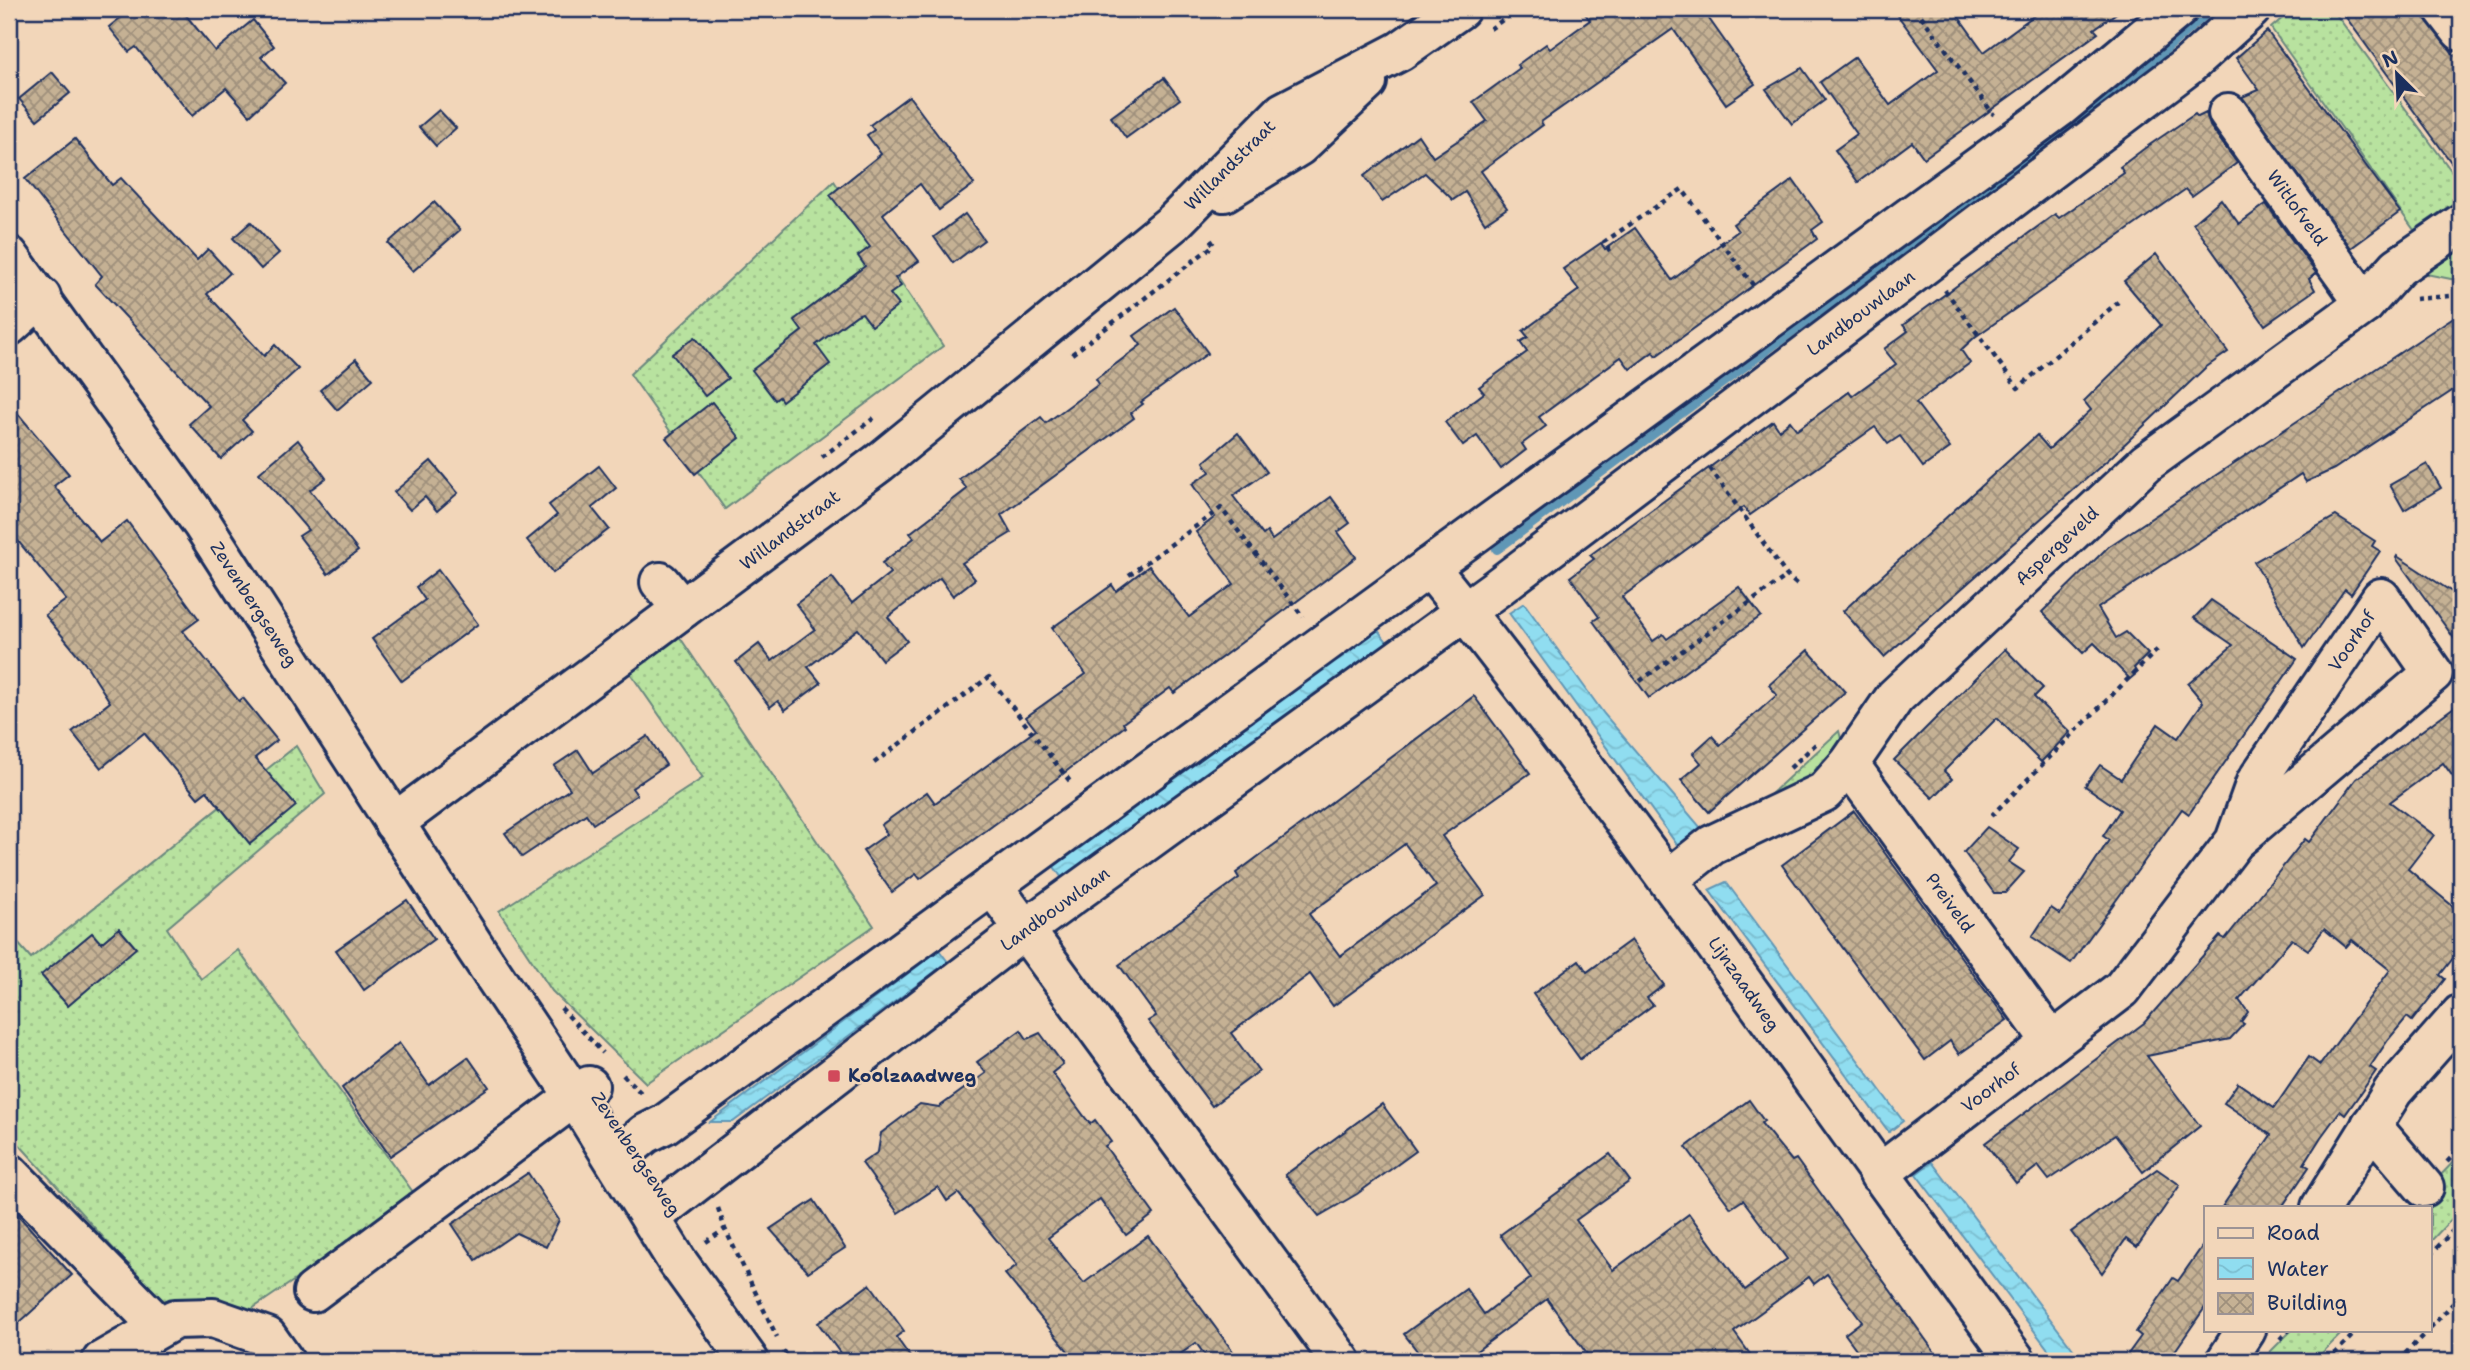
<svg xmlns="http://www.w3.org/2000/svg" width="2470" height="1370" font-family="'Shantell Sans',sans-serif">
<defs>
<pattern id="grass-dots" width="8" height="8" patternUnits="userSpaceOnUse" patternTransform="scale(1.75)"><rect width="8" height="8" fill="#b8e29f"/><path d="M2 2h.1M6 6h.1" fill="none" stroke="#9ec28b" stroke-width="1.8" stroke-linecap="round"/></pattern>
<pattern id="water-waves" width="16" height="10" patternUnits="userSpaceOnUse" patternTransform="scale(1.75)"><rect width="16" height="10" fill="#90ddf0"/><path d="M0 5q4-4 8 0t8 0" fill="none" stroke="#7cbed0"/></pattern>
<pattern id="building-cross-hatch" width="8" height="8" patternUnits="userSpaceOnUse" patternTransform="scale(1.75)"><rect width="8" height="8" fill="#c5b194"/><path d="M0 0l8 8M0 8l8-8" fill="none" stroke="#9f907c"/></pattern>
</defs>
<rect width="100%" height="100%" fill="#f2d6b9"/>
<filter id="ink" filterUnits="userSpaceOnUse"><feTurbulence type="fractalNoise" baseFrequency=".0143" numOctaves="2"/><feDisplacementMap in="SourceGraphic" scale="14" xChannelSelector="R" yChannelSelector="G"/><feConvolveMatrix kernelMatrix="1 2 1 2 8 2 1 2 1" color-interpolation-filters="sRGB"/></filter>
<g filter="url(#ink)">
<g fill="url(#grass-dots)" stroke="#6a887e" stroke-width="2">
<polygon points="2293,9 2332,9 2461,184 2461,198 2414,230 2271,28"/>
<polygon points="834,181 943,346 725,509 630,374"/>
<polygon points="679,636 874,926 646,1083 552,991 499,911 703,778 628,670"/>
<polygon points="1839,731 1844,750 1819,783 1743,820"/>
<polygon points="296,746 325,794 167,928 201,979 238,950 413,1192 314,1267 249,1311 165,1306 9,1133 9,933 31,958"/>
<polygon points="2461,1154 2461,1209 2430,1242 2430,1207 2410,1207"/>
<polygon points="2292,1330 2345,1330 2314,1361 2261,1361"/>
</g>
<polygon fill="#b8e29f" stroke="#6a887e" stroke-width="2" points="2461,249 2461,281 2426,274"/>
<g fill="url(#water-waves)" stroke="#6197b6" stroke-width="2">
<polygon points="1524,603 1604,714 1701,828 1678,846 1509,613"/>
<polygon points="1377,629 1388,643 1062,878 1052,864"/>
<polygon points="1726,882 1903,1121 1889,1132 1709,890"/>
<polygon points="939,950 948,962 733,1122 710,1122"/>
<polygon points="1932,1162 2082,1361 2057,1361 1916,1174"/>
</g>
<g fill="none" stroke-linecap="round" stroke-linejoin="round">
<polyline stroke="#6197b6" stroke-width="10" points="1497,549 2120,89 2211,9"/>
</g>
<g fill="url(#building-cross-hatch)" stroke="#1b2f5e" stroke-width="2" fill-rule="evenodd">
<polygon points="131,9 181,9 215,51 253,20 274,46 261,57 285,83 250,115 226,88 192,116 136,47 129,52 109,27"/>
<polygon points="1581,9 1702,9 1755,84 1726,104 1673,29 1541,122 1543,125 1481,171 1507,208 1485,223 1465,192 1453,200 1425,173 1382,202 1364,176 1418,135 1433,157 1487,121 1473,102 1520,68 1517,65 1546,44 1550,49 1590,20"/>
<polygon points="1893,9 1953,9 1984,52 2043,9 2122,9 2094,29 2098,33 1924,158 1912,142 1858,182 1835,150 1857,134 1820,82 1855,57 1890,105 1938,70"/>
<polygon points="2340,9 2419,9 2461,64 2461,176"/>
<polygon points="2267,31 2400,212 2351,248 2242,97 2259,90 2236,58"/>
<polygon points="1802,68 1825,100 1792,124 1766,89"/>
<polygon points="52,72 70,93 37,120 19,99"/>
<polygon points="1164,78 1180,99 1126,138 1111,117"/>
<polygon points="909,96 974,184 939,210 920,184 883,214 919,261 895,278 901,286 890,294 899,305 872,326 862,313 857,315 816,345 830,364 782,401 779,397 775,400 752,370 802,331 794,320 865,266 858,256 870,247 830,195 881,154 867,135 874,130 870,125"/>
<polygon points="439,110 456,128 436,146 419,127"/>
<polygon points="2206,113 2210,126 2237,163 2192,196 2186,189 1975,337 1961,350 1970,363 1916,403 1950,448 1923,467 1900,436 1888,444 1875,427 1750,515 1744,507 1622,597 1653,641 1663,634 1667,639 1739,587 1761,616 1649,698 1593,621 1599,617 1570,577 1594,559 1590,555 1773,421 1779,430 1790,421 1797,430 1849,392 1852,396 1896,364 1884,349 1908,331 1903,325 2055,214 2059,218 2124,173 2120,167 2145,148 2195,114 2198,117"/>
<polygon points="75,139 112,185 121,178 197,260 208,249 230,273 207,294 264,356 275,345 298,369 242,420 252,431 221,459 189,424 209,406 95,284 102,276 25,179"/>
<polygon points="1793,180 1823,222 1812,230 1817,239 1656,356 1653,352 1630,369 1621,357 1539,417 1546,426 1522,444 1526,450 1501,469 1477,436 1463,446 1445,422 1484,393 1479,387 1527,352 1520,342 1528,337 1523,331 1579,290 1563,269 1601,243 1605,249 1635,228 1672,280 1738,231 1733,224"/>
<polygon points="2221,199 2239,224 2266,204 2316,273 2309,279 2315,290 2265,325 2193,223"/>
<polygon points="434,202 460,230 413,271 388,243"/>
<polygon points="965,214 984,240 953,263 934,237"/>
<polygon points="251,222 279,253 261,269 233,238"/>
<polygon points="2156,254 2228,352 2205,368 2111,457 1884,657 1843,611 2037,435 2049,449 2091,410 2084,401 2161,325 2124,281"/>
<polygon points="1174,307 1208,353 1141,402 1143,404 1131,413 1134,418 1001,515 1011,533 962,563 975,579 953,596 940,578 888,617 907,641 882,660 858,629 808,667 821,683 785,710 778,701 770,707 736,662 759,644 772,661 815,629 796,604 832,577 852,603 890,573 882,563 914,538 910,533 967,489 959,479 1041,417 1046,423 1099,384 1096,379 1141,345 1134,336"/>
<polygon points="2461,312 2461,385 2334,469 2306,482 2301,474 2098,608 2116,638 2126,632 2148,654 2134,668 2137,673 2130,679 2094,643 2083,653 2042,612 2108,547"/>
<polygon points="695,337 728,378 705,396 672,354"/>
<polygon points="356,359 373,379 337,410 320,390"/>
<polygon points="712,402 740,438 695,474 666,438"/>
<polygon points="9,403 69,474 54,486 100,542 127,521 199,619 183,631 239,701 243,698 277,740 255,758 296,806 250,844 207,791 198,798 144,733 101,768 72,732 110,702 87,666 45,615 66,600 9,530"/>
<polygon points="1238,433 1267,472 1233,496 1263,535 1267,532 1272,540 1331,497 1350,523 1338,532 1356,557 1174,693 1170,688 1123,723 1125,726 1059,777 920,879 916,874 892,892 863,851 887,834 881,825 927,792 935,803 1036,730 1026,717 1086,674 1052,628 1112,585 1116,591 1149,566 1189,617 1234,584 1196,532 1215,517 1192,484 1210,472 1204,462"/>
<polygon points="298,440 326,478 310,490 358,551 328,574 299,536 308,530 259,473"/>
<polygon points="431,461 458,493 437,511 425,497 410,510 394,492"/>
<polygon points="2427,464 2441,488 2404,510 2390,485"/>
<polygon points="599,466 616,488 592,508 609,529 553,573 527,540 557,515 549,505"/>
<polygon points="2336,516 2375,541 2372,546 2380,551 2351,594 2345,589 2304,648 2254,562"/>
<polygon points="2397,556 2461,598 2461,648 2396,558"/>
<polygon points="438,570 478,624 402,681 372,639 425,600 416,587"/>
<polygon points="2211,600 2297,659 2189,814 2182,809 2071,963 2032,937 2051,908 2060,914 2109,840 2103,836 2120,810 2085,786 2100,765 2121,779 2158,724 2178,738 2203,702 2188,684 2233,645 2194,618"/>
<polygon points="2005,649 2043,688 2034,697 2070,732 2041,762 1997,718 1944,771 1952,779 1933,798 1894,760"/>
<polygon points="1808,650 1845,692 1709,812 1681,780 1701,763 1693,753 1712,736 1720,745 1777,695 1769,685"/>
<path d="M1474,696L1530,773L1442,836L1485,895L1333,1006L1310,974L1231,1033L1259,1071L1212,1106L1148,1021L1156,1016L1119,965L1239,878L1236,873ZM1405,844L1436,886L1340,956L1309,914Z"/>
<polygon points="2461,702 2461,788 2443,763 2390,802 2434,835 2408,869 2461,913 2461,948 2440,975 2445,979 2412,1021 2407,1017 2388,1040 2370,1067 2376,1071 2345,1115 2340,1111 2321,1137 2304,1164 2309,1167 2282,1207 2222,1207 2271,1135 2224,1103 2238,1083 2274,1108 2309,1057 2320,1065 2390,970 2352,940 2346,947 2324,929 2308,950 2292,939 2239,1000 2248,1012 2241,1022 2244,1024 2230,1039 2147,1056 2200,1126 2143,1172 2115,1135 2049,1180 2038,1166 2016,1183 1985,1143 2144,1023 2220,936 2225,939 2305,839 2309,842 2356,779"/>
<polygon points="648,736 666,765 632,788 637,795 593,824 586,814 522,857 505,833 570,789 554,766 578,750 593,773"/>
<polygon points="1854,811 2007,1020 1959,1054 1950,1041 1925,1060 1782,865"/>
<polygon points="1987,827 2019,849 2009,862 2024,872 2005,893 1994,893 1964,852"/>
<polygon points="407,900 434,939 364,990 336,950"/>
<polygon points="119,928 136,948 68,1006 41,975 92,933 101,943"/>
<polygon points="1631,940 1664,985 1647,998 1653,1005 1580,1059 1533,994 1579,960 1587,972"/>
<polygon points="1021,1030 1027,1039 1040,1033 1063,1064 1052,1073 1090,1124 1095,1120 1111,1142 1105,1146 1154,1214 1126,1235 1100,1199 1048,1238 1084,1283 1148,1236 1240,1361 1209,1361 1196,1343 1171,1361 1076,1361 1005,1274 1017,1265 958,1193 947,1201 938,1187 898,1213 862,1163 878,1152 881,1133 920,1104 939,1107 986,1073 977,1062"/>
<polygon points="399,1043 429,1085 468,1057 489,1087 390,1156 342,1088"/>
<polygon points="1749,1100 1764,1121 1761,1123 1792,1161 1796,1159 1941,1361 1865,1361 1845,1334 1862,1321 1827,1274 1814,1284 1809,1277 1734,1332 1755,1361 1592,1361 1547,1299 1463,1361 1425,1361 1404,1334 1466,1289 1484,1314 1531,1278 1500,1235 1610,1154 1630,1181 1576,1220 1613,1270 1689,1214 1745,1290 1787,1259 1743,1200 1731,1208 1686,1147"/>
<polygon points="1382,1104 1416,1151 1357,1194 1319,1216 1285,1175"/>
<polygon points="2157,1169 2180,1185 2137,1247 2126,1239 2102,1273 2071,1232"/>
<polygon points="528,1173 559,1220 546,1247 516,1233 476,1260 452,1224"/>
<polygon points="814,1200 845,1248 808,1272 770,1229"/>
<polygon points="9,1205 72,1275 9,1332"/>
<polygon points="2206,1241 2206,1306 2168,1361 2123,1361 2141,1336 2136,1332 2154,1306 2173,1278 2178,1281"/>
<polygon points="870,1284 904,1331 896,1337 913,1361 846,1361 818,1323"/>
</g>
<g fill="none" stroke-linecap="round" stroke-linejoin="round">
<g stroke="#1b2f5e" stroke-width="44">
<g id="minor">
<polyline points="2444,9 2461,31"/>
<polyline points="2228,113 2365,304"/>
<polyline points="1224,192 1299,146 1367,82"/>
<polyline points="9,256 203,525 476,949 575,1097 677,1261 749,1361"/>
<polyline points="9,326 41,297"/>
<path d="M1429,567C1482,631 1531,697 1581,763C1730,960 1870,1163 2016,1361"/>
<polyline points="660,582 682,609"/>
<polyline points="1849,764 2052,1042"/>
<polyline points="394,823 880,462 1174,222 1283,112 1400,51 1460,9"/>
<polyline points="1669,879 1712,845 1824,792 1849,764 1895,697 2146,463 2365,304 2398,267 2461,224"/>
<polyline points="992,885 1341,1361"/>
<polyline points="2371,1125 2424,1187"/>
<polyline points="615,1159 645,1134 665,1124 2059,108 2178,9"/>
<polyline points="9,1173 159,1326"/>
<polyline points="1879,1174 2122,989 2235,841 2433,673 2381,598 2256,782 2235,841"/>
<polyline points="2321,1207 2393,1091 2461,1014"/>
<polyline points="651,1217 1024,930 1497,588 2189,65 2251,9"/>
<polyline points="313,1292 589,1086"/>
<polyline points="102,1361 175,1319 213,1318 267,1337 284,1361"/>
<polyline points="2226,1361 2246,1330"/>
</g>
</g>
<g stroke="#1b2f5e" stroke-width="4.5" stroke-dasharray="5 5" stroke-linecap="butt">
<polyline points="1924,9 1919,13 1994,115"/>
<polyline points="1490,29 1518,9"/>
<polyline points="1610,251 1604,242 1682,189 1756,289"/>
<polyline points="1945,290 2018,388 2118,302"/>
<polyline points="2415,299 2461,295"/>
<polyline points="1072,354 1214,245 1208,236"/>
<polyline points="822,457 874,418"/>
<polyline points="1710,468 1787,576 1800,587"/>
<polyline points="1129,575 1221,508 1303,617"/>
<polyline points="1640,681 1787,576"/>
<polyline points="874,763 989,677 1072,784"/>
<polyline points="1790,768 1819,741"/>
<polyline points="1991,816 2160,647"/>
<polyline points="561,1008 603,1053"/>
<polyline points="623,1075 644,1096"/>
<polyline points="2447,1162 2461,1148"/>
<polyline points="718,1208 725,1229 777,1337"/>
<polyline points="706,1242 725,1229"/>
<polyline points="2430,1255 2461,1222"/>
<polyline points="2430,1328 2461,1295"/>
<polyline points="2280,1339 2289,1330"/>
<polyline points="784,1351 790,1361"/>
<polyline points="2327,1361 2358,1330"/>
<polyline points="2398,1361 2428,1330"/>
</g>
<use href="#minor" stroke="#f2d6b9" stroke-width="38"/>
</g>
</g>
<rect fill="#d1495b" stroke="#f2d6b9" stroke-width="2.5" x="827" y="1069" width="14" height="14" rx="3.5"/>
<g text-anchor="middle" dominant-baseline="central" stroke-width="5" stroke-linejoin="round" paint-order="stroke">
<g font-size="18" fill="#1b2f5e" stroke="#f2d6b9">
<text transform="translate(1230 165) rotate(-45)">Willandstraat</text>
<text transform="translate(2297 208) rotate(54)">Witlofveld</text>
<text transform="translate(1861 313) rotate(-37)">Landbouwlaan</text>
<text transform="translate(790 530) rotate(-37)">Willandstraat</text>
<text transform="translate(2057 546) rotate(-43)">Aspergeveld</text>
<text transform="translate(254 604) rotate(57)">Zevenbergseweg</text>
<text transform="translate(2352 641) rotate(-56)">Voorhof</text>
<text transform="translate(1950 903) rotate(54)">Preiveld</text>
<text transform="translate(1055 909) rotate(-36)">Landbouwlaan</text>
<text transform="translate(1744 984) rotate(55)">Lijnzaadweg</text>
<text transform="translate(1991 1088) rotate(-37)">Voorhof</text>
<text transform="translate(636 1154) rotate(56)">Zevenbergseweg</text>
</g>
<g font-size="18" font-weight="bold" fill="#1b2f5e" stroke="#f2d6b9" text-anchor="start">
<text x="848" y="1076">Koolzaadweg</text>
</g>
</g>
<rect width="2470" height="1370" fill="none" stroke="#f2d6b9" stroke-width="35"/>
<rect x="18" y="18" width="2435" height="1335" fill="none" stroke="#1b2f5e" stroke-width="2.5" filter="url(#ink)"/>
<rect x="2204" y="1206" width="228" height="126" fill="#f2d6b9" stroke="#9c9395" stroke-width="2"/>
<rect x="2218" y="1228" width="35" height="10" fill="#f2d6b9" stroke="#9c9395" stroke-width="2"/>
<text x="2267" y="1240" font-size="21" fill="#1b2f5e">Road</text>
<rect x="2218" y="1258" width="35" height="21" fill="url(#water-waves)" stroke="#9c9395" stroke-width="2"/>
<text x="2267" y="1276" font-size="21" fill="#1b2f5e">Water</text>
<rect x="2218" y="1293" width="35" height="21" fill="url(#building-cross-hatch)" stroke="#9c9395" stroke-width="2"/>
<text x="2267" y="1310" font-size="21" fill="#1b2f5e">Building</text>
<g transform="translate(2397 74) rotate(336)" stroke="#f2d6b9" stroke-width="5" paint-order="stroke">
<path d="M0-5L12 26L0 18L-12 26Z" fill="#1b2f5e"/>
<text y="-10" font-size="19" font-weight="bold" text-anchor="middle" fill="#1b2f5e">N</text>
</g>
</svg>
